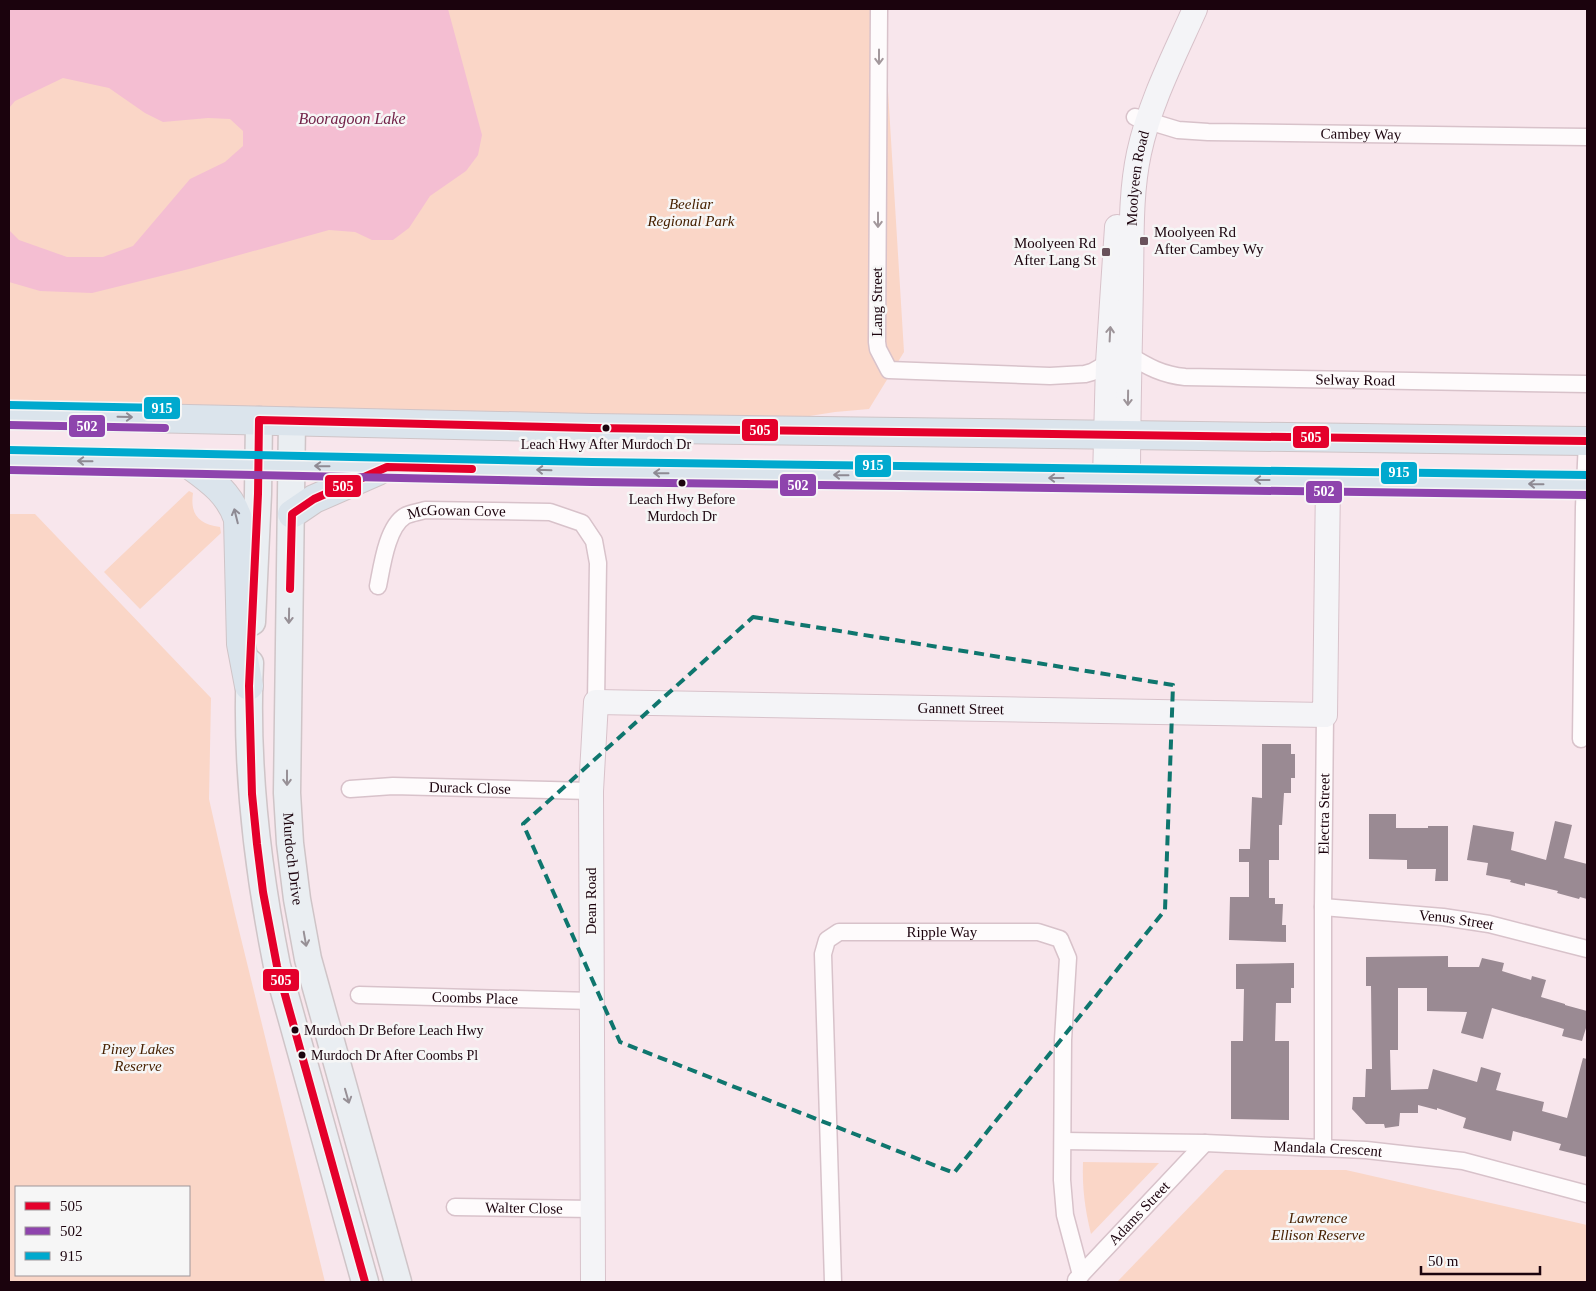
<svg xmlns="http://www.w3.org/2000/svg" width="1596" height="1291" font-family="Georgia,serif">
<rect width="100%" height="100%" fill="#f8e6ec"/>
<g fill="#fad6c7" fill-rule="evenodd">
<polygon points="9,9 883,9 904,352 869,409 835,412 797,418 9,402"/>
<path d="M189,491L193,493C190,514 198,524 220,527L221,533L140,609L104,572Z"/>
<path d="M9,514H35L211,698L209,799L235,914L325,1282H9ZM16,1187H189V1275H16Z"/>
<path d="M1083,1162L1159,1163L1091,1234C1085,1210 1082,1187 1083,1162Z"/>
<polygon points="1225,1170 1346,1170 1587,1225 1587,1282 1117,1282"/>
</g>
<polygon fill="#f4bed2" points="9,9 448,9 482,135 478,155 466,171 430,196 409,228 393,240 372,240 355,232 329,230 189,269 92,293 40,291 9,282 9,230 19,240 67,257 103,257 133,246 190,179 225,162 243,146 243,131 230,119 208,118 163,122 145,113 109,88 63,78 15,101 9,108"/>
<g fill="#9a8a93">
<polygon points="1262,744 1291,744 1291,754 1295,754 1295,778 1291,778 1291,793 1284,793 1282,825 1279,825 1279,860 1269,860 1269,898 1275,898 1275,904 1283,904 1282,925 1286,925 1286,942 1229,940 1230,897 1249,897 1249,862 1239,862 1239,849 1250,849 1252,797 1262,798"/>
<polygon points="1369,814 1396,814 1396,828 1428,828 1428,826 1448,826 1448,881 1435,881 1436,869 1407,869 1407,860 1369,859"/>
<polygon points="1555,821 1572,825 1564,858 1587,864 1587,899 1580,897 1579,899 1557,893 1558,891 1525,883 1525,886 1510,882 1511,880 1486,875 1488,863 1467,860 1473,825 1514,832 1511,850 1546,860"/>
<polygon points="1448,956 1448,967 1479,967 1482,958 1504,963 1502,971 1531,980 1532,976 1546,980 1541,997 1565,1004 1565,1005 1587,1011 1587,1028 1586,1028 1582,1041 1562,1036 1564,1029 1492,1008 1483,1039 1461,1033 1467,1012 1427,1011 1427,988 1398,988 1398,1050 1390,1050 1391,1090 1428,1089 1433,1069 1477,1082 1481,1067 1501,1073 1496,1090 1544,1102 1542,1111 1567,1118 1583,1058 1587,1059 1587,1157 1559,1150 1561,1144 1513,1131 1511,1141 1463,1128 1466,1118 1437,1108 1437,1110 1418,1105 1418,1113 1400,1113 1399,1126 1385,1128 1384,1124 1366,1124 1352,1109 1353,1097 1365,1097 1366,1069 1372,1069 1371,986 1366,986 1366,957"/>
<polygon points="1294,963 1294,988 1291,988 1291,1003 1276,1003 1275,1041 1289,1041 1289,1120 1231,1119 1231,1041 1243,1041 1244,989 1236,989 1236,964"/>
</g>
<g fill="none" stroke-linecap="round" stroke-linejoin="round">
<g stroke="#d8c2ca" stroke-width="19">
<g id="street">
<polyline points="879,9 877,342 878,349 889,370 1050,376 1085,374 1092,372 1108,363"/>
<path id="s1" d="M1135,117L1178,130L1208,132L1587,137"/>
<path id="s2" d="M1129,355C1148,367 1163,375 1185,377L1587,384"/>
<path id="s3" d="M378,586C382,566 387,527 405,516C410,513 419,512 425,510L550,512L582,523L594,541L598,563L596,702"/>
<polyline points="1581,739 1584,507 1587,441"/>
<path id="s4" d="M350,789L393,786L591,791"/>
<path id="s5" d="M1323,907L1443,917L1489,924L1587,949"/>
<path id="s6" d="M359,995L592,1001"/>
<path id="s7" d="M1063,1141L1205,1143L1366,1150L1463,1161L1587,1194"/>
<path id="s8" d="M1323,1148V907L1325,715"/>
<path id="s9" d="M455,1207L593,1209"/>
<path id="s10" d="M1076,1280L1205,1143"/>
<path id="s11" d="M833,1282L823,954L827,940L839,932H1038L1060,939L1068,958L1063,1040L1062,1180L1065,1215L1081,1275"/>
</g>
</g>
<g stroke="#d8c2ca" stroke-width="26">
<g id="secondary">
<polyline points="1105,478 1108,363 1117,227"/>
<path id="s12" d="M1128,478C1128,412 1130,347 1131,281C1132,239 1130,195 1139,153C1150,102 1174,56 1195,9"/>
<path id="s13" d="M593,1282L591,791L596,702L1325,715L1328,481"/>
</g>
</g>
<g stroke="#cfc4c7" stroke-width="29">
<g id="primary">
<path id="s14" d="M292,421L287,793L290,843L297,899L308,959L398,1282"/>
<polyline points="252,622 258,494 259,420"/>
<path d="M250,663C245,765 257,866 277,966L365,1282"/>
</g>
</g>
<g stroke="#cfc4c7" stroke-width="30">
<g id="highway">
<polyline points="9,415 592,428 1587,441"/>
<polyline points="9,460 592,472 1587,485"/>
<path d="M187,463C209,479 229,492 238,519L241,644L249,686"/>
<polyline points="292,514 314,499 378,471"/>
</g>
</g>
<use href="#street" stroke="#fefbfc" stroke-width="16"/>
<use href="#secondary" stroke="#f4f4f7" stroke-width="24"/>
<use href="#primary" stroke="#eaeef2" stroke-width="26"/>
<use href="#highway" stroke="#dbe4ec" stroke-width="28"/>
<g stroke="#f6f6f6" stroke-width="11">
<g id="bus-1">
<polyline points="290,589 292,514 314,499 387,467 472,469"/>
<polyline points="365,1282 277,966 263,892 257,844 252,794 249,686 258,494 259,420 592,428 1587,441"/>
</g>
</g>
<g stroke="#f6f6f6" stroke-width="11">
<g id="bus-2">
<polyline points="9,425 165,428"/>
<polyline points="9,470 592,482 1587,495"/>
</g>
</g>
<g stroke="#f6f6f6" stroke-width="11">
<g id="bus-3">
<polyline points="9,405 165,408"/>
<polyline points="9,450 592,462 1587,475"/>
</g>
</g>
<use href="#bus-1" stroke="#e4002b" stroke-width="8"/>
<use href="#bus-2" stroke="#8e44ad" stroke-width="8"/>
<use href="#bus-3" stroke="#00a9ce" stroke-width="8"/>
</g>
<defs><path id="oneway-shaft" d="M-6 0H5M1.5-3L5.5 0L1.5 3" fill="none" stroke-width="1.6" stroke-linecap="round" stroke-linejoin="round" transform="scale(1.25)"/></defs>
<g stroke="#a3989c">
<use href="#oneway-shaft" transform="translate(879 57) rotate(90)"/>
<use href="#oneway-shaft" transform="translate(878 220) rotate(90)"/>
</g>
<g stroke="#9d9499">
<use href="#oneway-shaft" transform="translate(1110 334) rotate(-87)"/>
<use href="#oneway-shaft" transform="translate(1128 398) rotate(91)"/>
</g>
<g stroke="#8e8a93">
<use href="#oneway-shaft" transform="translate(125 417) rotate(1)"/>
<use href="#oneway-shaft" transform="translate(85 461) rotate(-179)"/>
<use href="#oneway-shaft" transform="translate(322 466) rotate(-179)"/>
<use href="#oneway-shaft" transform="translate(544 470) rotate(-178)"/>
<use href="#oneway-shaft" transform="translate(661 473) rotate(-179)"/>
<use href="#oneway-shaft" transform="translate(841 475) rotate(-179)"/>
<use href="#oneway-shaft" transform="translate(1056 478) rotate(-180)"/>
<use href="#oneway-shaft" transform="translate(1262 480) rotate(-180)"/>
<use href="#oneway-shaft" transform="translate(1536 484) rotate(-179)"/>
<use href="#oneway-shaft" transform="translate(236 516) rotate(-104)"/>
</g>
<g stroke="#979096">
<use href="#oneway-shaft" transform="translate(289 616) rotate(91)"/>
<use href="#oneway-shaft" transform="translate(287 778) rotate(90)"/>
<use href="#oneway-shaft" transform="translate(305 939) rotate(80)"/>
<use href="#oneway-shaft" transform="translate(347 1096) rotate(74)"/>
</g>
<path fill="none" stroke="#0f766e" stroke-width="4" stroke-dasharray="10 6" stroke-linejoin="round" d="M753,617L1173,685L1165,910L954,1173L620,1042L523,824Z"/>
<g fill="#68525b" stroke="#f6f6f6" stroke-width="2">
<rect x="1139" y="236" width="10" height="10" rx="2.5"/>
<rect x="1101" y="247" width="10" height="10" rx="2.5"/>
</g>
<g fill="#1b030d" stroke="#f6f6f6" stroke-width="2">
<circle cx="606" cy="428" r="4.5"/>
<circle cx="682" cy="483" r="4.5"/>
<circle cx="295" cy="1030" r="4.5"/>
<circle cx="302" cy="1055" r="4.5"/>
</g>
<g text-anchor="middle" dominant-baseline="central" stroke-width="5" stroke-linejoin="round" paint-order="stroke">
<g font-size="14" fill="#1b030d" stroke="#f6f6f6">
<text x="606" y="444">Leach Hwy After Murdoch Dr</text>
<text x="682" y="499">Leach Hwy Before<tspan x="682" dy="17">Murdoch Dr</tspan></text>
<text x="304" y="1030" text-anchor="start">Murdoch Dr Before Leach Hwy</text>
<text x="311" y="1055" text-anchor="start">Murdoch Dr After Coombs Pl</text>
</g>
<g font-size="15" fill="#1b030d" stroke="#f6f6f6">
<text stroke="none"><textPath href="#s1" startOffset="228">Cambey Way</textPath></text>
<text stroke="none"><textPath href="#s12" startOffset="300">Moolyeen Road</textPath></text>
<text transform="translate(877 302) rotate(-90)">Lang Street</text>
<text stroke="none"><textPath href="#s2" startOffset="231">Selway Road</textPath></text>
<text stroke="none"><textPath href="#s3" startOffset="129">McGowan Cove</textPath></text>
<text stroke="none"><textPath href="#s13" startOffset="945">Gannett Street</textPath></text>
<text stroke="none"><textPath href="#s4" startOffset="120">Durack Close</textPath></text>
<text stroke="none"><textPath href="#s8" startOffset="334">Electra Street</textPath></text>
<text stroke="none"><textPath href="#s14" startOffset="438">Murdoch Drive</textPath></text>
<text transform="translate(591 901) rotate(-90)">Dean Road</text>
<text stroke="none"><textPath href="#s5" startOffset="134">Venus Street</textPath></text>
<text stroke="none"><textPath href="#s11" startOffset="460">Ripple Way</textPath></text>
<text stroke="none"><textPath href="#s6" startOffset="116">Coombs Place</textPath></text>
<text stroke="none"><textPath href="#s7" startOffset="265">Mandala Crescent</textPath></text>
<text stroke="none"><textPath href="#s9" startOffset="69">Walter Close</textPath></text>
<text stroke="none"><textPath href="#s10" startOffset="92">Adams Street</textPath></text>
</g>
<g font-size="15" font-style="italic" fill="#462000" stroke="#f6f6f6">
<text x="691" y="204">Beeliar<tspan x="691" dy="17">Regional Park</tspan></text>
<text x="138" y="1049">Piney Lakes<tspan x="138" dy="17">Reserve</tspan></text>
<text x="1318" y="1218">Lawrence<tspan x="1318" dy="17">Ellison Reserve</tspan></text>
</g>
<g font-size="15" fill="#1b030d" stroke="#f6f6f6" text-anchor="start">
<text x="1154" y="232">Moolyeen Rd<tspan x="1154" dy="17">After Cambey Wy</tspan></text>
<text x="1096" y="243" text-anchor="end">Moolyeen Rd<tspan x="1096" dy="17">After Lang St</tspan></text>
</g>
<g font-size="16" font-style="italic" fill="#722248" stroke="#f6f6f6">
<text x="352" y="118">Booragoon Lake</text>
</g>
</g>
<g stroke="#f6f6f6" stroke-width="2">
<rect x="143" y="396" width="38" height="24" rx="5" fill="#00a9ce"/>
<rect x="68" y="414" width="38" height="24" rx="5" fill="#8e44ad"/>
<rect x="741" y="418" width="38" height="24" rx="5" fill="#e4002b"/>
<rect x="1292" y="425" width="38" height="24" rx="5" fill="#e4002b"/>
<rect x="854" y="454" width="38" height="24" rx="5" fill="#00a9ce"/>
<rect x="1380" y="461" width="38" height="24" rx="5" fill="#00a9ce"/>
<rect x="779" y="473" width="38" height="24" rx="5" fill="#8e44ad"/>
<rect x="324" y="474" width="38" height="24" rx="5" fill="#e4002b"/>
<rect x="1305" y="480" width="38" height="24" rx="5" fill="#8e44ad"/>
<rect x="262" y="968" width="38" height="24" rx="5" fill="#e4002b"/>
</g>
<g font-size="14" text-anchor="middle" font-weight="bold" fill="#fff">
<text x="162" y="413">915</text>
<text x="87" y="431">502</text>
<text x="760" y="435">505</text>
<text x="1311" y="442">505</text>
<text x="873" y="470">915</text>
<text x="1399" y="477">915</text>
<text x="798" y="490">502</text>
<text x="343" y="491">505</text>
<text x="1324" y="496">502</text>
<text x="281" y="985">505</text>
</g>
<rect width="1596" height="1291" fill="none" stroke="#1b030d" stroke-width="20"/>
<rect x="15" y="1186" width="175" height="90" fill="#f6f6f6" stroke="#9e9599"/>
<rect x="25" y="1202" width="25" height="8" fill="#e4002b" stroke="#9e9599"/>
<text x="60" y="1211" font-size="15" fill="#1b030d">505</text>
<rect x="25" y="1227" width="25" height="8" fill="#8e44ad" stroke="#9e9599"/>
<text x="60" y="1236" font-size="15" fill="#1b030d">502</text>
<rect x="25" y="1252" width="25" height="8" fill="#00a9ce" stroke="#9e9599"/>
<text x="60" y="1261" font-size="15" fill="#1b030d">915</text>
<path d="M1421 1266v8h119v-8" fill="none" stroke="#1b030d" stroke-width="2.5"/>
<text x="1428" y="1266" font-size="15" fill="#1b030d" stroke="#f6f6f6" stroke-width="4" paint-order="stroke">50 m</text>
</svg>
